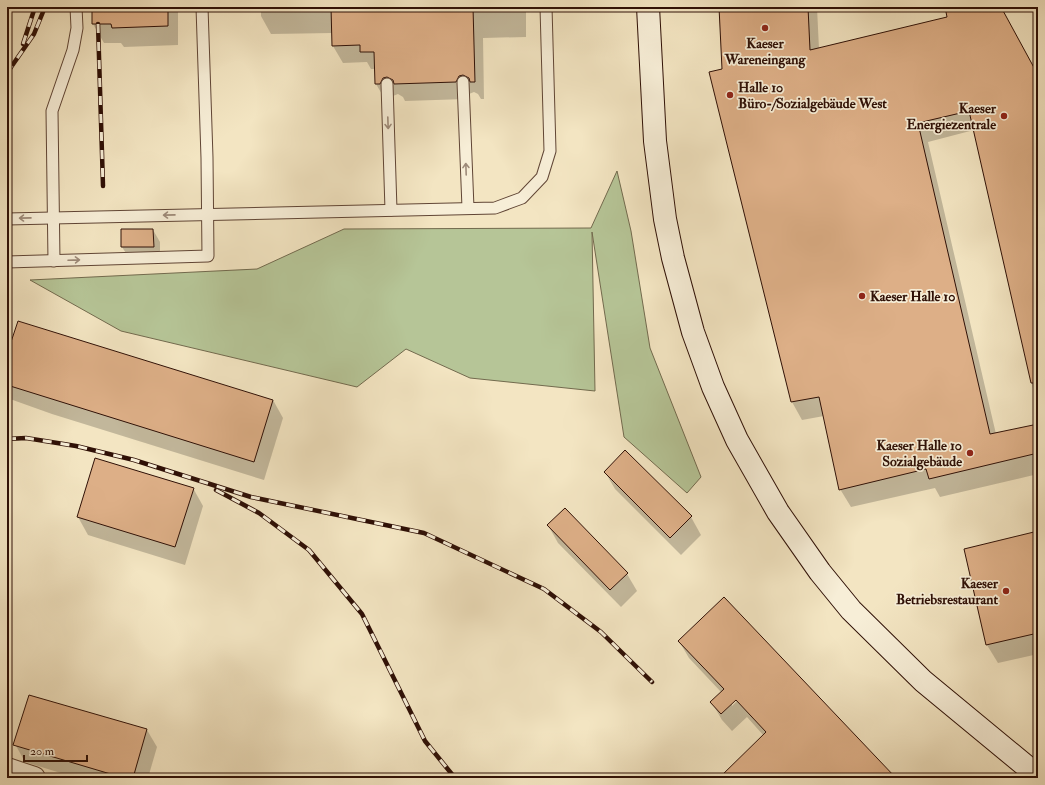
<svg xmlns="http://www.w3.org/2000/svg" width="1045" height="785" font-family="'IM FELL Double Pica',serif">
<rect width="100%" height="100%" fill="#f3e5c2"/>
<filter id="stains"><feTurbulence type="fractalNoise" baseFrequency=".005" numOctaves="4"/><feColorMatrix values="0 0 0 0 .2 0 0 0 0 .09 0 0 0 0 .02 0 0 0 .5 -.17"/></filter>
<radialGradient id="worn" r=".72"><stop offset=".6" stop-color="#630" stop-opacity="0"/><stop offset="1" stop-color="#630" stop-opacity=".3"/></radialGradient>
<polygon fill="#b6c597" stroke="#726a4e" points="617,171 631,231 650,348 701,477 687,493 624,437 592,232 595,391 470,378 406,349 357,387 121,331 30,280 257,269 344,229 591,228"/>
<g fill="#0003" fill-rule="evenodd">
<polygon points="93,7 178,7 178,45 124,47 121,43 104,43 93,24"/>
<polygon points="261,7 526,7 526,37 483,38 484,99 481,99 478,94 474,92 469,94 466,99 405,101 403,97 398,94 393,96 386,101 376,84 376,69 371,69 367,62 343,63 333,46 333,33 271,34 261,16"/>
<polygon points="720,7 817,7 819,49 948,18 946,7 1000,7 1038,76 1038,410 974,130 928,142 996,434 1038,425 1038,474 940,497 935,488 851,507 840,489 824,416 802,420 792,402 710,73 723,70"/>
<polygon points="153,230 160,242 160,258 129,258 122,247"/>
<polygon points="7,358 273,400 283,418 264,480 52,414 10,399 7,395"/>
<polygon points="96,459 193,488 203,506 185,565 88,535 78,517"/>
<polygon points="605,472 691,517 701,535 681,555 615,489"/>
<polygon points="548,525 627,574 637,591 621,607 558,543"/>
<polygon points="1038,532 1038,654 998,663 987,645"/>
<path d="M679,641L894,778H721L764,736L747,717L732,731L722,720L712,703L722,693L689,658ZM739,696L740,698L732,706V703Z"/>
<polygon points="147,730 157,747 148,778 77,778 25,762 15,744"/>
</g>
<g fill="#ddaf87" stroke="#2f1006">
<polygon points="92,7 168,7 168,26 112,28 111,24 92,24"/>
<polygon points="331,7 473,7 475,82 470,82 469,78 463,75 459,76 456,82 394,84 393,80 387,77 383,78 380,84 375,84 374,52 360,52 360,45 332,46"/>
<polygon points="719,7 808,7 810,50 947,17 945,7 1001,7 1038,75 1038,383 1031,383 969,111 918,123 990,434 1038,424 1038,453 929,479 926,469 839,490 819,397 791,402 709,72 722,69"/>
<polygon points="121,229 153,229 154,247 121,247"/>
<polygon points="18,321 273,400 254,462 7,385 7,354"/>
<polygon points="625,450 692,516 670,538 604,472"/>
<polygon points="95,458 194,488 175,547 77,517"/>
<polygon points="565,508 628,573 610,590 547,525"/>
<polygon points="1038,531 1038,633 986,645 964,549"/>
<polygon points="724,597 896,778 719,778 766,732 736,700 721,714 710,702 724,689 678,641"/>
<polygon points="29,695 147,729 133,778 124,778 13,745"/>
</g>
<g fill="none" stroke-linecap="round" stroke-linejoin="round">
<g stroke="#604535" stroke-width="13">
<g id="service">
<polyline points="463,82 468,208"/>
<polyline points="387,84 391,210"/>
<polyline points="7,219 495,208 522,198 542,177 550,151 546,7"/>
<polyline points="54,261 52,111 73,50 77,28 76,7"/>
<polyline points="7,262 208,256 207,158 202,7"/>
</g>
</g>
<g stroke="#604535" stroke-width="24">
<polyline id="minor" points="7,769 34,778"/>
</g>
<g stroke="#2f1006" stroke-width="24">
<polyline id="secondary" points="648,7 655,141 665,219 673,258 693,332 713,387 737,440 778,512 820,572 851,610 923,681 1038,776"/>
</g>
<use href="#service" stroke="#f7eed7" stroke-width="11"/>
<use href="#minor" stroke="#f7eed7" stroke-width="22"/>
<use href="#secondary" stroke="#f7eed7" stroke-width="22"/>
<g stroke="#2f1006" stroke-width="4.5">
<g id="rail">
<polyline points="98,24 103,186"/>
<polyline points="23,44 35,7"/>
<polyline points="7,73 34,34 45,7"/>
<polyline points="7,439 26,438 76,446 134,460 251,497 424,533 544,589 601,632 652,682"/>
<polyline points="216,490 259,513 309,550 362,614 425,741 455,778"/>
</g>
</g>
<use href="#rail" stroke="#f7eed7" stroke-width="3" stroke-dasharray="9" stroke-linecap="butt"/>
</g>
<defs><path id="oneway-shaft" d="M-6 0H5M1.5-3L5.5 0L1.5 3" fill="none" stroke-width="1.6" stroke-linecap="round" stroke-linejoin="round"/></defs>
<g stroke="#9d8a79">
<use href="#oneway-shaft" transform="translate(388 123) rotate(88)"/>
<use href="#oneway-shaft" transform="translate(466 169) rotate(-92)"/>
<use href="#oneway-shaft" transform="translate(169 215) rotate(179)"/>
<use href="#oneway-shaft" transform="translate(25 218) rotate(179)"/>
<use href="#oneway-shaft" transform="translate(74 260) rotate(-2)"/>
</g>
<g fill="#8f2418" stroke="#f7eed7" stroke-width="1.5">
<circle cx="765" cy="28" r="4"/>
<circle cx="730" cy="95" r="4"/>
<circle cx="1004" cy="116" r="4"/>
<circle cx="862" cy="296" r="4"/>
<circle cx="970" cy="453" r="4"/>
<circle cx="1006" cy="591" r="4"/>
</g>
<g text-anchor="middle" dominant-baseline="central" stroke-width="3.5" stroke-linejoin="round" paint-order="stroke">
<g font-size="14" font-weight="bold" fill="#2f1006" stroke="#f7eed7" text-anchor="end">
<text x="765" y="43" text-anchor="middle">Kaeser<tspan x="765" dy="16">Wareneingang</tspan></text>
<text x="738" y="87" text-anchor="start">Halle 10<tspan x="738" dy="16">Büro-/Sozialgebäude West</tspan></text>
<text x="996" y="108">Kaeser<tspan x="996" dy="16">Energiezentrale</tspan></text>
<text x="870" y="296" text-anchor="start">Kaeser Halle 10</text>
<text x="962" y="445">Kaeser Halle 10<tspan x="962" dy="16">Sozialgebäude</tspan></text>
<text x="998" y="583">Kaeser<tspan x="998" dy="16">Betriebsrestaurant</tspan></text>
</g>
</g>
<rect width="1045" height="785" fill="none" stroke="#f3e5c2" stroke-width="24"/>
<rect x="8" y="8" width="1029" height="769" fill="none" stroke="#2f1006" stroke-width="2"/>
<rect x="12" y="12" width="1021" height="761" fill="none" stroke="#2f1006"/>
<path d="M24 755v6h63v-6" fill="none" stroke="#2f1006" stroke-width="2"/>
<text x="30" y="755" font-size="12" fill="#2f1006" stroke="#f7eed7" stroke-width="3" paint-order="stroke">20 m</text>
<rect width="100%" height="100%" filter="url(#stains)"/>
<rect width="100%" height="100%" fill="url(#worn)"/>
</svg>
